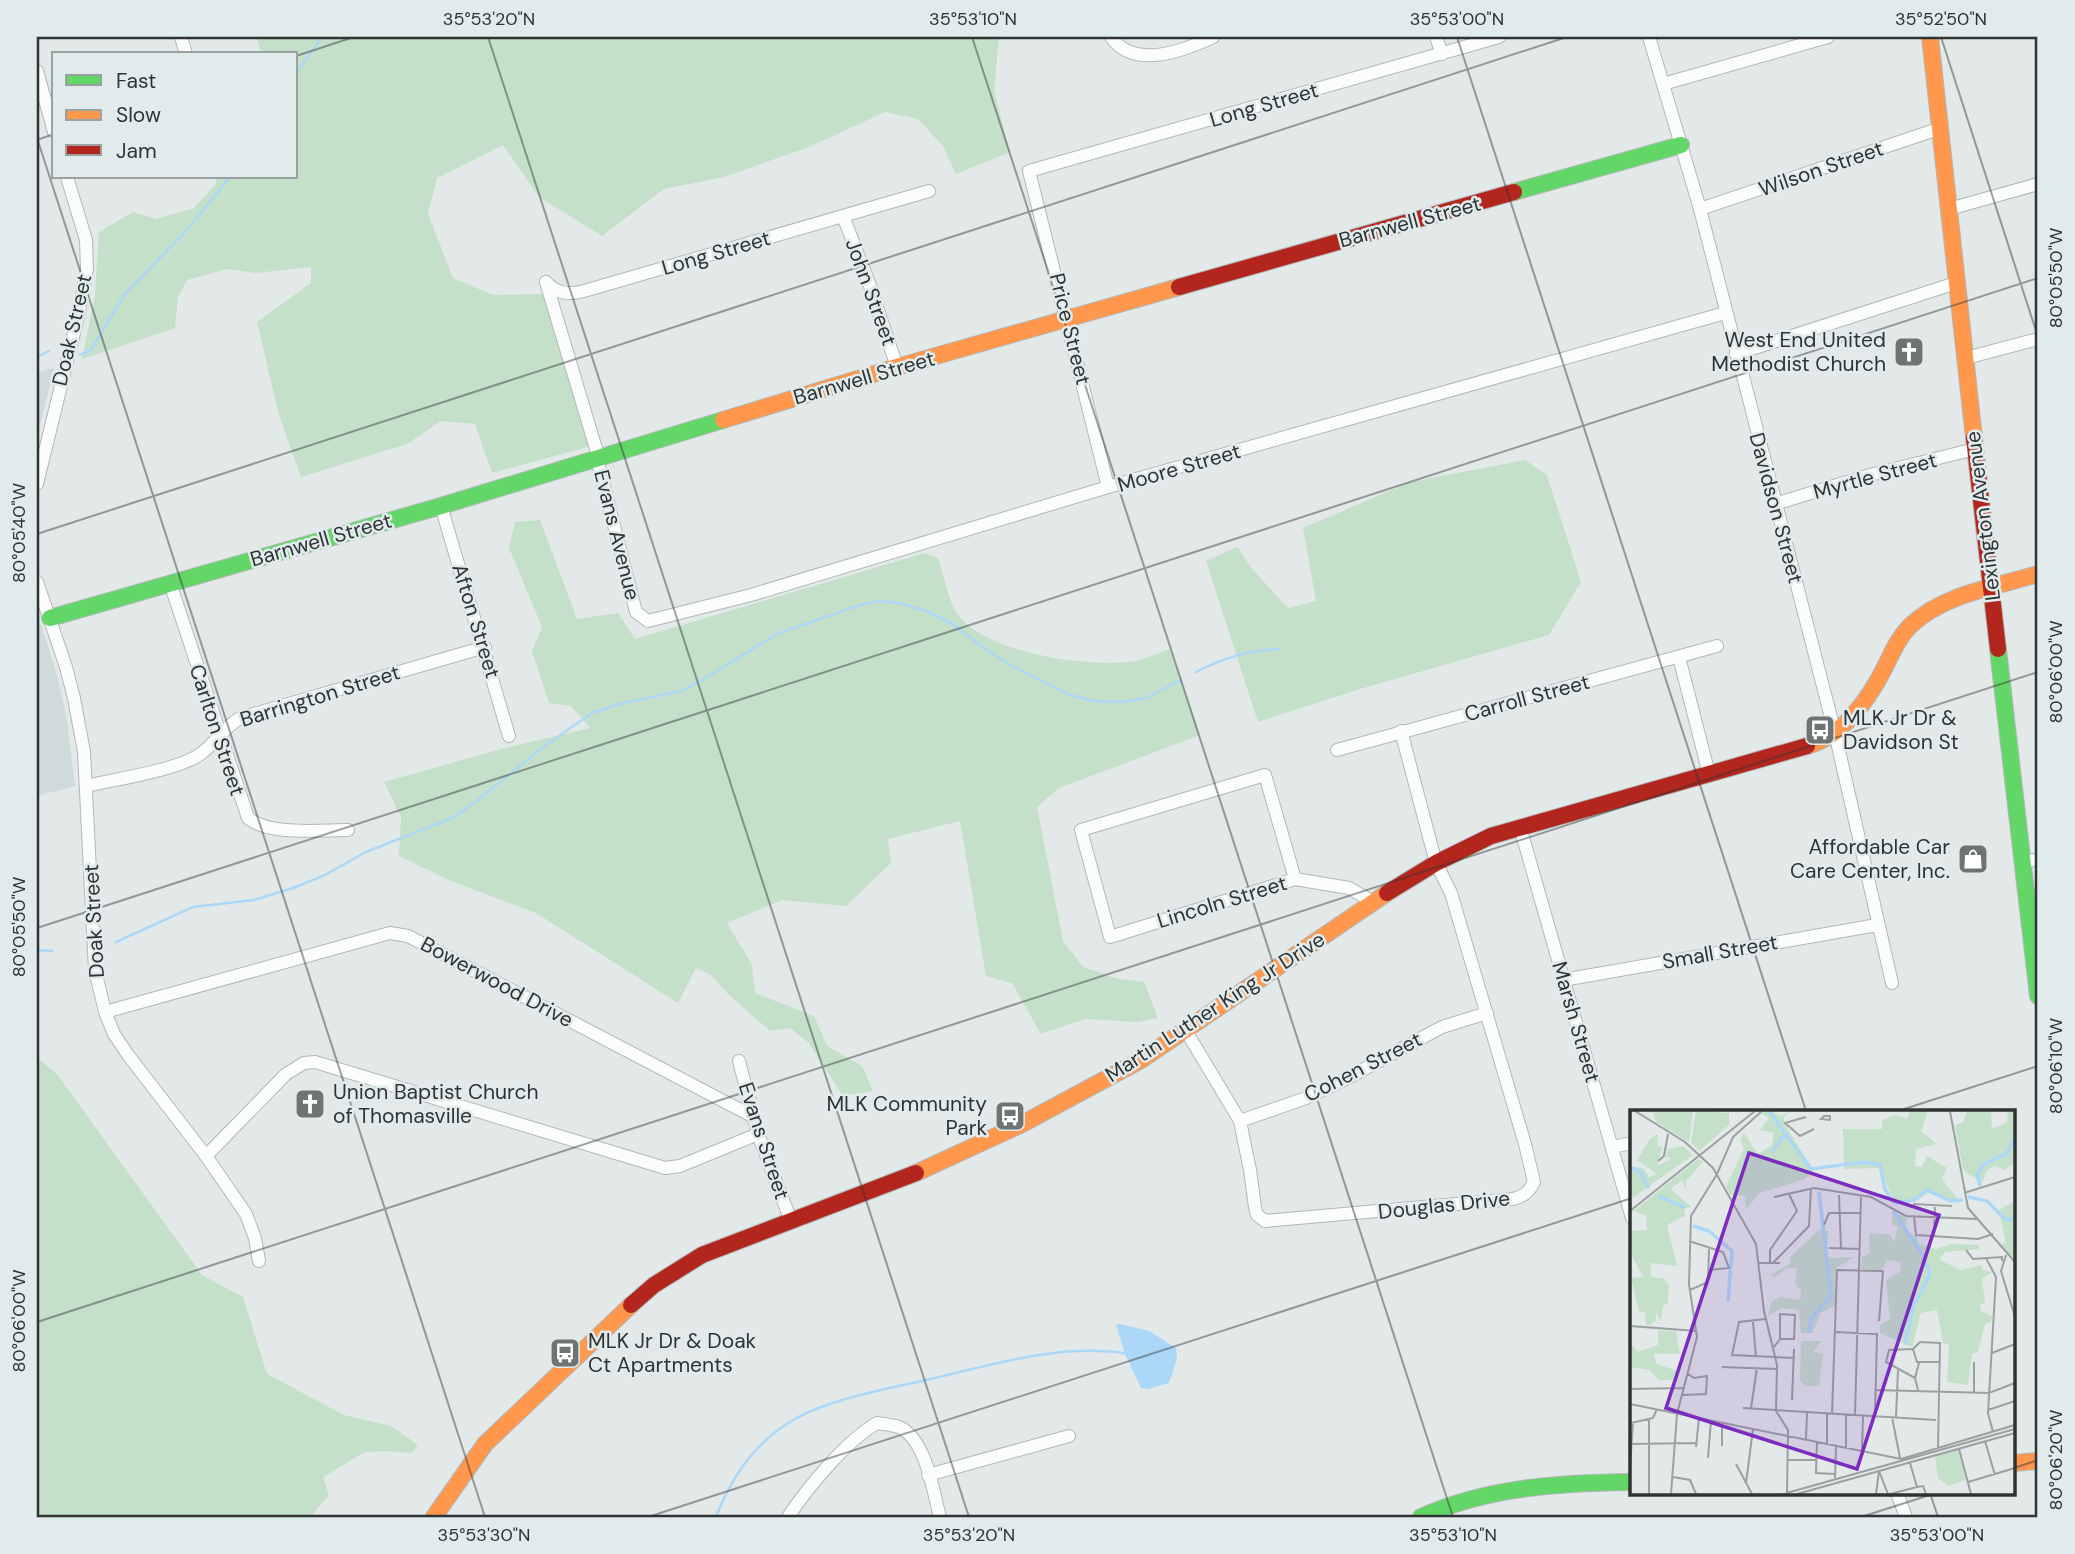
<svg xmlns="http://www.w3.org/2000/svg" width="2075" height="1554" font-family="'DM Sans',sans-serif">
<rect width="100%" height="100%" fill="#e3e9e9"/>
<g fill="#cfdbdb">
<polygon points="54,368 37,437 37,372"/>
<polygon points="37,612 57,675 67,719 75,786 37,796"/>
</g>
<g fill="#c4e0c9">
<polygon points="257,37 999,37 994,91 1010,152 956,174 943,146 918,119 885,112 809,147 724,177 664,189 602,236 539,197 503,145 437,178 428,214 453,278 493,295 545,294 591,446 492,473 475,424 441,421 407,444 301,477 279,415 257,322 311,283 311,267 256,273 227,269 187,280 178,297 175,328 82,359 95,295 99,232 133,212 156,219 194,208 216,184 215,177 296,177 296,54 261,54"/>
<polygon points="1525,460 1547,475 1581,582 1549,635 1360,689 1258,722 1206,561 1237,547 1253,570 1288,608 1316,601 1303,528 1410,482"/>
<path d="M540,520L577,619L618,613L635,639L925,553L938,558C944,575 947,595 955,610C976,652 1092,669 1135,661C1146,659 1159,653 1170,649L1200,735L1059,788L1037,807L1063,941L1083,967L1119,979L1144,982L1158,1018L1137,1022L1085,1019L1041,1034L1012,983L986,976L960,821L888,839L891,863L846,906L782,900L727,923L752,965L755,993L814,1016L827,1046L862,1066L873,1091L843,1096L809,1043L790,1028L770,1031L728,994L711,975L696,968L678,1003L536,913L451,881L399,856L401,817L384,782L501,749L590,728L571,706L549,703L532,651L542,627L509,548L515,522Z"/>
<polygon points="37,1058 57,1074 202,1275 243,1297 267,1374 344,1415 391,1426 418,1445 412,1453 386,1451 365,1452 323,1477 329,1495 310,1517 37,1517"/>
</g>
<polygon fill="#add7f7" points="1120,1324 1149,1331 1176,1348 1177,1359 1169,1383 1148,1389 1141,1388 1125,1354 1116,1325"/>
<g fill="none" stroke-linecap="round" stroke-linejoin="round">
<g stroke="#add7f7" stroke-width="2.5">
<polyline points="296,73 322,37"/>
<polyline points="80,355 91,350 125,294 187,230 230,177"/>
<polyline points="37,357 49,351"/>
<path d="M1196,672C1226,657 1246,651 1279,649"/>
<polyline points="116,942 193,907 254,900 293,888 323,876 366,852 452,818 473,804 546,745 592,713 623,703 681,691 704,679 777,634 860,605 880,601 899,603 926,611 951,623 984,648 1009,664 1070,695 1094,701 1122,702 1146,698 1181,680"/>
<polyline points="37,950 52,951"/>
<path d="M716,1517C730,1481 752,1447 785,1425C820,1401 881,1390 922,1381C989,1366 1060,1342 1128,1354"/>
</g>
<g stroke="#b3b7b7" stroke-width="14">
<g id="street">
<polyline points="181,37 186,54"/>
<path d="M1111,37C1134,70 1183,51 1213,37"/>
<polyline points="1436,37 1442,54"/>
<polyline points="1649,37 1700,209 1835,733 1892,983"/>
<polyline points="37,71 54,132"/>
<polyline points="1663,84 1828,37"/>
<polyline points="1700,209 1941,128"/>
<polyline points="1949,209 2038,184"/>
<polyline points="843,216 869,283 897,367"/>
<polyline points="546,282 597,452 597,459 636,612 648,621 751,595 1108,487 1725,313"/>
<path d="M546,282C557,294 569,295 584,291L929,191"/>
<polyline points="1736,354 1956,283"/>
<polyline points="1966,358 2038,339"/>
<polyline points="37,484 79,312 87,269 86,240 67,177"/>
<polyline points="1108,487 1029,171 1499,37"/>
<polyline points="1775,504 1870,475 1975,449"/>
<polyline points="441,506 509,736"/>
<polyline points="37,582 66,667 74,698 84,752 95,970 105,1012 114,1034 128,1055 206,1156 246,1214 255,1238 259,1261"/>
<path d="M170,583L248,818C270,836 320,830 348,830"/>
<polyline points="1679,657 1709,774"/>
<polyline points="1337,750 1717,646"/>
<path d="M87,786C116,779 177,770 199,755C214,745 223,728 240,718L485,647"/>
<polyline points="1520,827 1632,1218"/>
<polyline points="2024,862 2038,859"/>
<polyline points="1295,879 1265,775 1081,830 1110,937 1295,879 1349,888 1373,902"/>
<polyline points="1563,980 1877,925"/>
<polyline points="105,1012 390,933 408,936 752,1116"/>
<path d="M1186,1031L1240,1121L1250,1170L1255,1207L1257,1215L1265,1221L1513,1199C1524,1196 1529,1192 1534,1182L1525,1144L1451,893L1436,863L1401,731"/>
<polyline points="739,1061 758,1134 791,1221"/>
<polyline points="1240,1121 1306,1098 1342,1081 1442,1027 1487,1013"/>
<polyline points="1612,1147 1632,1143"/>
<polyline points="206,1156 286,1074 304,1063 315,1062 665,1168 680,1166 758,1134"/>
<polyline points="928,1475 1069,1436"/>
<polyline points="1897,1493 1906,1517"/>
<path d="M788,1517C808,1487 846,1441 877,1423C884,1424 893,1425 899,1427C926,1439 933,1491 940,1517"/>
</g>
</g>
<g stroke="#b3b7b7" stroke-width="18">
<g id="fast">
<polyline points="1514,192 1681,145"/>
<polyline points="50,618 441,506 723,420"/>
<polyline points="1998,649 2038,996"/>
<path d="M1421,1517C1488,1487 1559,1483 1632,1482"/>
</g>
</g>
<g stroke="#b3b7b7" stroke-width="18">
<g id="slow">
<polyline points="1930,37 1974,438"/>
<polyline points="723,420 897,367 1179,287"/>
<path d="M1807,746C1843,736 1869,699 1885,667C1892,653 1898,638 1910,626C1943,594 1995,587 2038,574"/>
<polyline points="916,1173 1022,1124 1141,1060 1387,893"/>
<polyline points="2014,1463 2038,1461"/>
<polyline points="434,1517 485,1444 631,1305"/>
</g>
</g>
<g stroke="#b3b7b7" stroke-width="18">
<g id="jam">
<polyline points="1179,287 1514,192"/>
<polyline points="1974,438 1998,649"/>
<polyline points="1387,893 1436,863 1491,836 1807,746"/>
<polyline points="631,1305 654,1285 702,1255 916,1173"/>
</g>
</g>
<use href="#street" stroke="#fbfcfc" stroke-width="12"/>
<use href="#fast" stroke="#63d668" stroke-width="16"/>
<use href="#slow" stroke="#ff974d" stroke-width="16"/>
<use href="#jam" stroke="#b3261e" stroke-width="16"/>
</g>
<path fill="none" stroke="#2f3333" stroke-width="2" stroke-opacity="0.45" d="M488,37L969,1517M972,37L1453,1517M1457,37L1806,1111M1941,37L2038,337M296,56L354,37M37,138L485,1517M37,140L54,134M37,534L1567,37M37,928L2038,278M1898,1111L2038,1066M37,1322L2038,672M2014,1468L2038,1460M1930,1493L1938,1517M648,1517L1632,1198M1861,1517L1936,1493"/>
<defs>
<g id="church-square" transform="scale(1.575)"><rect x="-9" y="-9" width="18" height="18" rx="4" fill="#6e7373" stroke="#e1ebeb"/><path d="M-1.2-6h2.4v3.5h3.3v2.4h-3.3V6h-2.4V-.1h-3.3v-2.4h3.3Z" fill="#fff"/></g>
<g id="bus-square" transform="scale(1.575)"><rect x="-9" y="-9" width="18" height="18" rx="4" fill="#6e7373" stroke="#e1ebeb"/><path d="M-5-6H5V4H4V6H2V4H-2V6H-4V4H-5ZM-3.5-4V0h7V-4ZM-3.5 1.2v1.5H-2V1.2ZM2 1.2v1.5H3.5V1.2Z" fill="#fff"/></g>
<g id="shop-square" transform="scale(1.575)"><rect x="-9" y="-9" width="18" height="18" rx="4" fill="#6e7373" stroke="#e1ebeb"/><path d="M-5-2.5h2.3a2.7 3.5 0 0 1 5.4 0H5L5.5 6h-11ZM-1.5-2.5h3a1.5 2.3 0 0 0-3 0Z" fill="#fff"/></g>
</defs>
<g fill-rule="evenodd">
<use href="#church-square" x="1909" y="352"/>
<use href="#bus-square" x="1820" y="730"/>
<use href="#shop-square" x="1973" y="859"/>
<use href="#church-square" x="310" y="1104"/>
<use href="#bus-square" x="1010" y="1116"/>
<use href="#bus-square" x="565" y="1353"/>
</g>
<g text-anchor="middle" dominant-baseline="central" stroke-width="5" stroke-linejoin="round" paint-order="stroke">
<g font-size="21" fill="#2f3333" stroke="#e1ebeb">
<text transform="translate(1264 105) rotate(-16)">Long Street</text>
<text transform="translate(1821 169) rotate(-19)">Wilson Street</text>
<text transform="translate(1410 222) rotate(-15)">Barnwell Street</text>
<text transform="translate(716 253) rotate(-16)">Long Street</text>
<text transform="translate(871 292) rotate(70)">John Street</text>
<text transform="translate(1070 329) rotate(76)">Price Street</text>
<text transform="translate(72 330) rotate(-77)">Doak Street</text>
<text transform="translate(864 378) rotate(-16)">Barnwell Street</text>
<text transform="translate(1179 468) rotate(-16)">Moore Street</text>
<text transform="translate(1875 476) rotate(-15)">Myrtle Street</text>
<text transform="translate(1776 508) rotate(75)">Davidson Street</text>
<text transform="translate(1983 516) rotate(-97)">Lexington Avenue</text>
<text transform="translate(617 535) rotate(76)">Evans Avenue</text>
<text transform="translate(321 540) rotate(-16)">Barnwell Street</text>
<text transform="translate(476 621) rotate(73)">Afton Street</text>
<text transform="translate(320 696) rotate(-17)">Barrington Street</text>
<text transform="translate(1527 698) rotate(-15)">Carroll Street</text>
<text transform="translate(217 730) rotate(72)">Carlton Street</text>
<text transform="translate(1222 902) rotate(-17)">Lincoln Street</text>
<text transform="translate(94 921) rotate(-93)">Doak Street</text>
<text transform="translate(1720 952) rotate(-10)">Small Street</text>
<text transform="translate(497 982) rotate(28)">Bowerwood Drive</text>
<text transform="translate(1215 1007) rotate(-33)">Martin Luther King Jr Drive</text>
<text transform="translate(1576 1022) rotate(74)">Marsh Street</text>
<text transform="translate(1363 1067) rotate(-27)">Cohen Street</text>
<text transform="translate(764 1141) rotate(72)">Evans Street</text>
<text transform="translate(1444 1205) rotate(-6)">Douglas Drive</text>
</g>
<g font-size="21" fill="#2f3333" stroke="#e1ebeb" text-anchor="end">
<text x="1886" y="340">West End United<tspan x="1886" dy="24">Methodist Church</tspan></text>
<text x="1843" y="718" text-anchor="start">MLK Jr Dr &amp;<tspan x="1843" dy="24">Davidson St</tspan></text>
<text x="1950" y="847">Affordable Car<tspan x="1950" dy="24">Care Center, Inc.</tspan></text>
<text x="333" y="1092" text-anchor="start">Union Baptist Church<tspan x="333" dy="24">of Thomasville</tspan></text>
<text x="987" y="1104">MLK Community<tspan x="987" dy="24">Park</tspan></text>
<text x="588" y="1341" text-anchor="start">MLK Jr Dr &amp; Doak<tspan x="588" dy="24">Ct Apartments</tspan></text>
</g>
</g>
<g transform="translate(1630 1110)">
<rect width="385" height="385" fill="#e3e9e9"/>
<path d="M23,1H63L59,32L26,12ZM66,1L99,3V15L69,41L61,32ZM141,1L151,6L160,1L153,8L156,16L183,60L175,69L130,83L116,99L115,86L100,85L96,76L114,39L110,30L114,23L128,44L142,35L144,23L130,20L139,8L131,3ZM280,1H298L291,21L307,34L286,39L285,56L292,57L297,46L317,58L312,69L330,92H322L302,80L288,90L266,94L249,58L214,59L213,19H252V10L266,5L277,9ZM337,1H361L362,19L377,12L378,1H385V52L375,60L365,56L357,60L352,73L333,60L325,15L333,12ZM28,24L27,36L32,37L27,56L41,49L36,46L38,39L53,36L63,45L1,89L0,56L14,59L19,67L27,64L7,50L20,29ZM68,49L73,52L56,71V81L52,70L41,79L61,97L54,98L55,106L37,115L47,156L20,153L21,167L33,168L39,175L38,193L33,196L31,211L26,203V211L16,216L15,202H9L1,168L13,167L0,142V121L17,120L16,106L4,101ZM385,91V150L371,135L376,133L369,100ZM262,101L277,108L276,121L287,127L289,134L306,139L321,134L349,135V139L315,142L310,148L312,151L331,160L351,155L353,160L362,162L352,169L355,194H350L351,201L362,206L361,212L355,214L348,242L342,244L338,275L317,272L319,234L313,233L307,200L291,203L282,237L250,223V215L260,209L256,170L271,161L270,152L257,150L252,160H231L232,147L240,143L239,123L260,124L264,132L268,117L262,114ZM189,120L198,121L197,148L225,147L206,158L205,196L190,203L183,223H171L169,200L152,198L138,206L141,192L150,187L170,190L171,181L165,173L167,158H157L144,168L141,165L161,153L159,148ZM28,220L46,221L50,244H24L26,254L48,261V270H29L19,260L0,257V233L8,242L28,235ZM171,231H192L183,242L193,244L189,276H175L170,270ZM328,339L336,370L318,376L308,368L305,346Z" fill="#c4e0c9"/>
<path fill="none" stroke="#add7f7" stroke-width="3.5" d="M139,1L181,59L234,52L250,55L255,79L264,93M142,42L155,24M0,57L10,62L19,78M350,76L347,64L354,54L376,44L385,28M28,86L56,98M338,87L357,91L376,110L385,108M265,93L284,90L297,80L320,91L333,90M263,101L293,145L300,165L283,197L275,235M63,116L79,121L102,141L98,191M179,223L181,209L201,186L189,82"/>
<path fill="none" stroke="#9ba0a0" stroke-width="2" d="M5,1L55,32L83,58L126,134L134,201L147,255L146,301L158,320L157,384M320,1L338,98L385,152M194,6H200V10L191,9ZM176,7L155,13L170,26L184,19M28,51L34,46L38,24M334,83L385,67M209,85L211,139M144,87L184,78L241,87L276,106L347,109M283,94L322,96M0,101L125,1M284,106L286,125L348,129L363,124M194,115L199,103H231M304,126L305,95M59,131L93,142L99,158L79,160M199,138L230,139M336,140L343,149L372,147V151M376,145L371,161L385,207M356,148L366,167L358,303L363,322M128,153H150M140,153V140L167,101L159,84M143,153L179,116L181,78M60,180L78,172L79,139M136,209L109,212L102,245L164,248M249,211L253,161M123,212L126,247M0,216L67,221M205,222L247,224L245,306M144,237L150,229V204L165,205L164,229H150M283,239L290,232L310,233L308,338M283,239L259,240L256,252L285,268M283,239L287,252H309M362,243L385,234M92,257L147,259M0,279L54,278M245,280L359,283L385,273M288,280L285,268L289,253M344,283V252M52,285L76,284L77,266L64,268L58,264M162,290L164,239M0,294L271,349L385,315M113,298L306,310M121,298L127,258M358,300L385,291M202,304L207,160L253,161M216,305V338M225,305L231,87M262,307L270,348M266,307L268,260M92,312V336M1,313L23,308L27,299M176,329L177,303M355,331L365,365M187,332L186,363L205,364M1,334L67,333M197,334V304M66,337L69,308M329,339L341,384M232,341L233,306M78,348L81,310M158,350H186M280,353L287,377L293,376L296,384M106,354L122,384M0,358L3,312M249,361L258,384M43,367L60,370L66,384M205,368L206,336M338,372L385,358M116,373L123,319M19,384V309M41,384L47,304L67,227L59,174L61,106L87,64L103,27L132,1M153,384L385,319M167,384L385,323M246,384L249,361M260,384L287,377"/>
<path fill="#7b2cbf" fill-opacity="0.15" stroke="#7b2cbf" stroke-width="3.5" d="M119,43L309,105L227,359L36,298Z"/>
<rect width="385" height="385" fill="none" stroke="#2f3333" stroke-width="3.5"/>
</g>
<rect width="2075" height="1554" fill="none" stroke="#e1ebeb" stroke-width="77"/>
<rect x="52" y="52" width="245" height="126" fill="#e1ebeb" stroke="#9aa1a1" stroke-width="2"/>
<rect x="66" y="75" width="35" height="10" fill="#63d668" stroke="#9aa1a1" stroke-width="2"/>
<text x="116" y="88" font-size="21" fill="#2f3333">Fast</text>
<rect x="66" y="110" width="35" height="10" fill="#ff974d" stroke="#9aa1a1" stroke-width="2"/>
<text x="116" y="122" font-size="21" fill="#2f3333">Slow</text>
<rect x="66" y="145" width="35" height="10" fill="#b3261e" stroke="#9aa1a1" stroke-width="2"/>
<text x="116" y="158" font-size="21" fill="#2f3333">Jam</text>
<rect x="38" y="38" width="1998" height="1478" fill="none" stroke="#2f3333" stroke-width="2.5"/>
<g font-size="18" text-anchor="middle" fill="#2f3333">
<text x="489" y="25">35°53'20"N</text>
<text x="973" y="25">35°53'10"N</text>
<text x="1457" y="25">35°53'00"N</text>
<text x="1941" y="25">35°52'50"N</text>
<text transform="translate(2056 278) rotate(-90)" y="6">80°05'50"W</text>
<text transform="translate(19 533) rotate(-90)" y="6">80°05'40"W</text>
<text transform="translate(2056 672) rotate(-90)" y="6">80°06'00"W</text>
<text transform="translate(19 927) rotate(-90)" y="6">80°05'50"W</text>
<text transform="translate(2056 1066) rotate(-90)" y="6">80°06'10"W</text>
<text transform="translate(19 1321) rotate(-90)" y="6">80°06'00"W</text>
<text transform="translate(2056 1460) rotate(-90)" y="6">80°06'20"W</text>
<text x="484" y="1541">35°53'30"N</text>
<text x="969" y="1541">35°53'20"N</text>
<text x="1453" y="1541">35°53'10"N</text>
<text x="1937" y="1541">35°53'00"N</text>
</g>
</svg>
